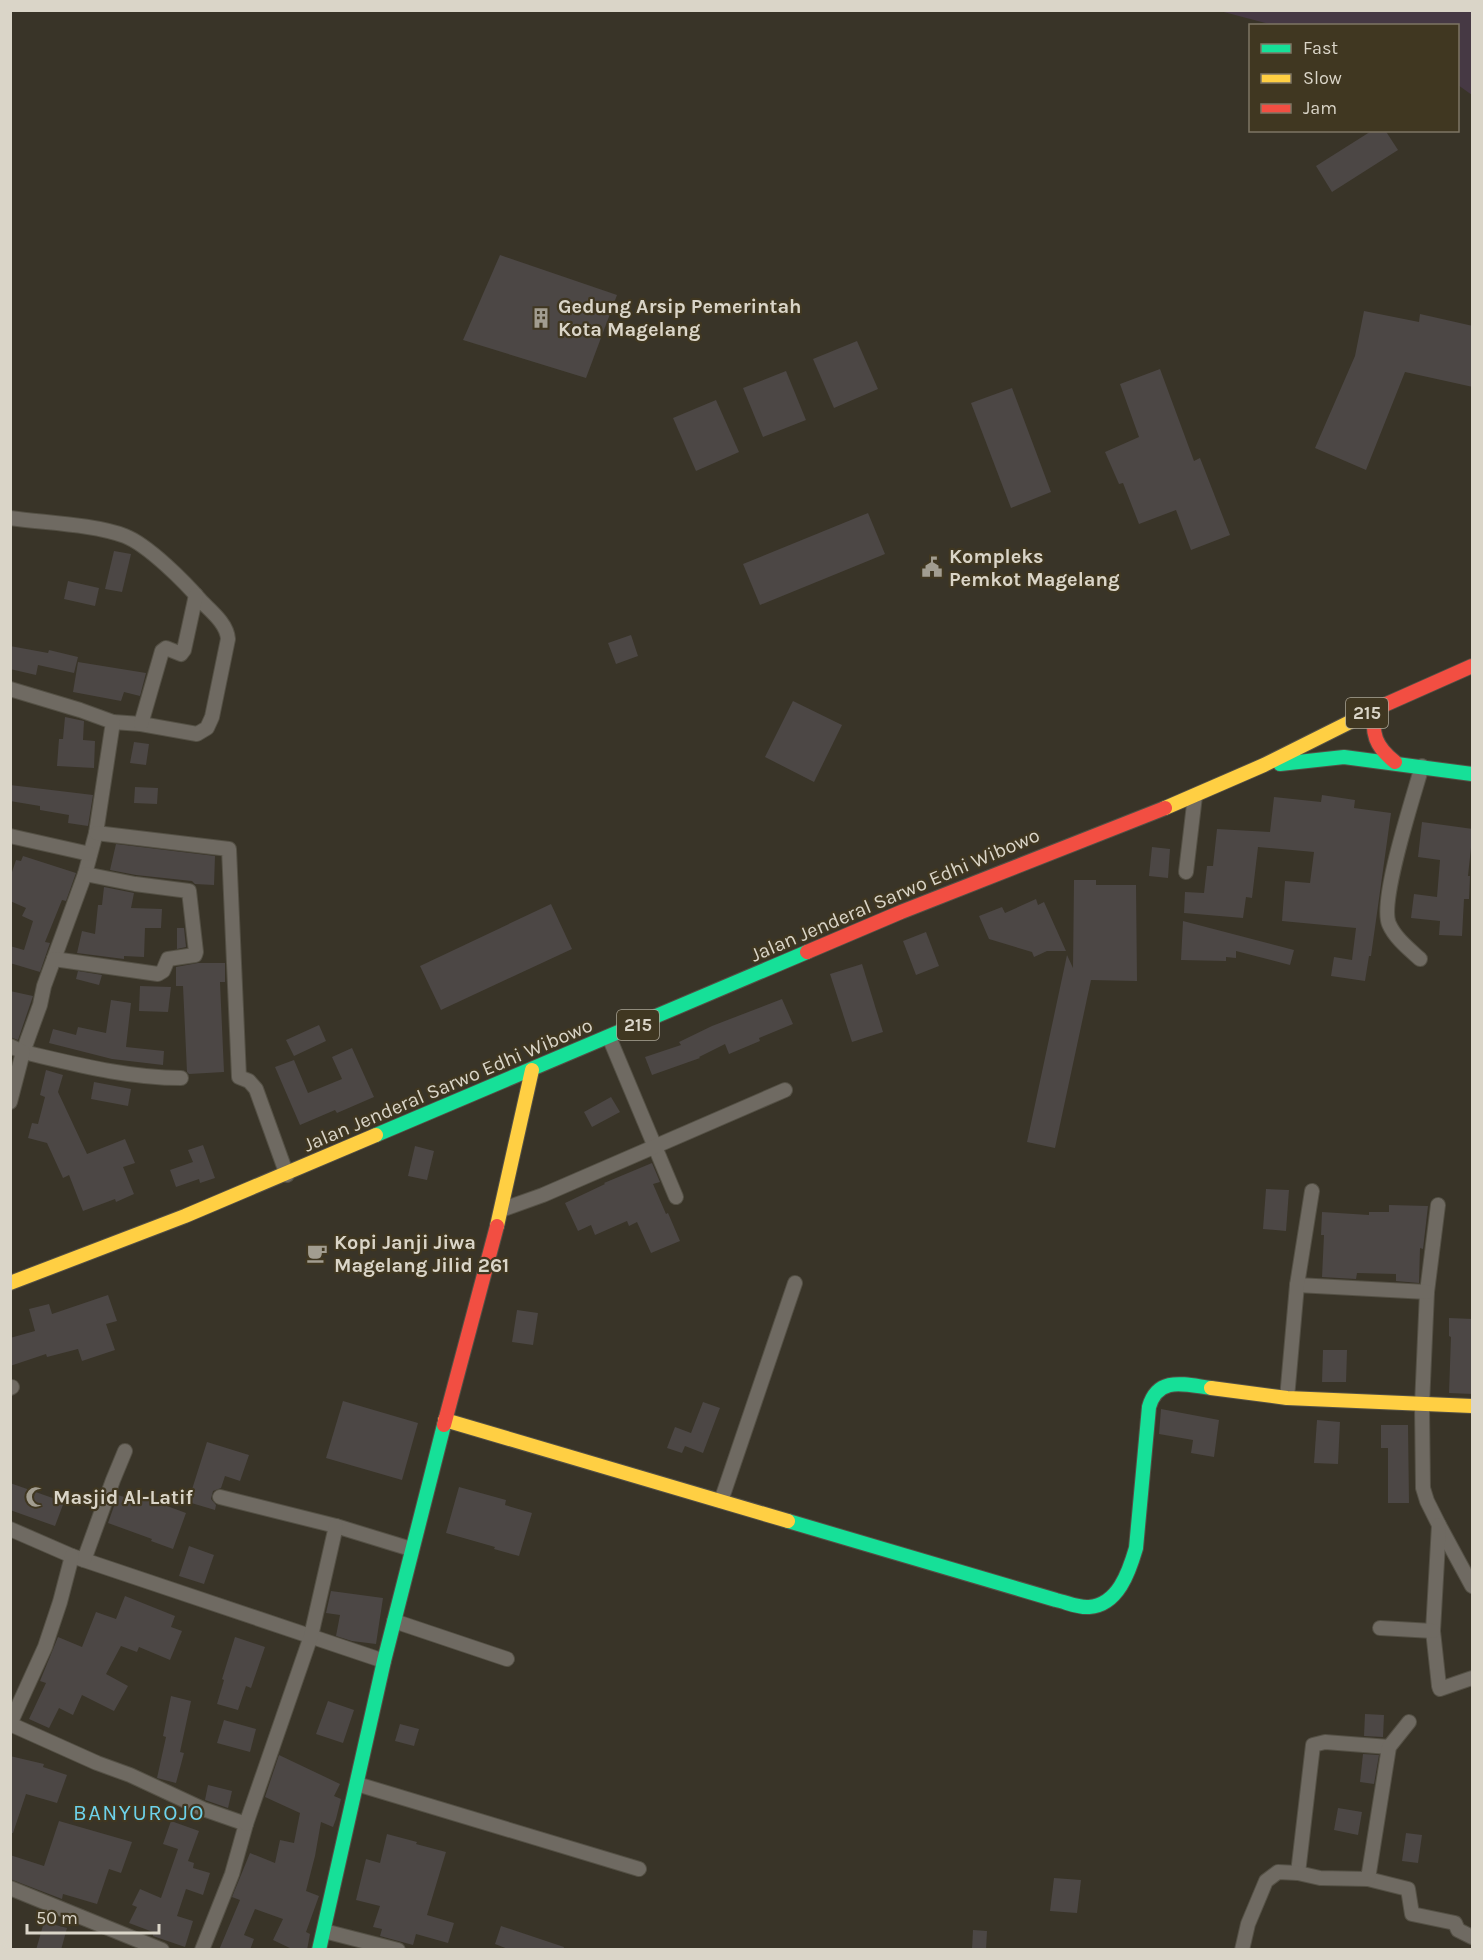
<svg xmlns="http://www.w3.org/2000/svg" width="1483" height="1960" font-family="Karla,sans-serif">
<rect width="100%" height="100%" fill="#393428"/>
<polygon fill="#463944" points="1220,11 1472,11 1472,95 1458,85 1458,26 1273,25"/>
<g fill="#4c4745">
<polygon points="1373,130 1385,130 1398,150 1332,192 1316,166"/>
<polygon points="500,255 617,295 586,378 463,340"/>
<polygon points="1364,311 1419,322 1420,314 1473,326 1473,387 1405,372 1366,470 1315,448 1355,356"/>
<polygon points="857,341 878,389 834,408 813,359"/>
<polygon points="1160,369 1194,461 1200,458 1230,535 1191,550 1176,510 1139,524 1123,483 1119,484 1105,452 1139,437 1120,384"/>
<polygon points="786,371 806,420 763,437 743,388"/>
<polygon points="1012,388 1051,492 1011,508 971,403"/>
<polygon points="716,400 739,452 696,471 673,418"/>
<polygon points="868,513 885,554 760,605 743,564"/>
<polygon points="114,551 131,554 122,592 105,589"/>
<polygon points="68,581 99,588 95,606 64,599"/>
<polygon points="631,635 638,656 616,664 608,643"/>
<polygon points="10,646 48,653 49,650 78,657 74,673 38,665 36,675 10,669"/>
<polygon points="78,662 146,673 140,696 124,692 121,701 73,692"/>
<polygon points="793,701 842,725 814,782 765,757"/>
<polygon points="65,717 84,721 83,740 95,741 94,768 57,766 59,739 63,739"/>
<polygon points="134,742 149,744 146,765 130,763"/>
<polygon points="10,785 93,795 88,826 68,823 69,815 40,810 40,806 10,801"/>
<polygon points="135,787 158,788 157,804 134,803"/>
<polygon points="1322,795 1355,800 1354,808 1391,813 1371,956 1369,956 1365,981 1331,976 1334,957 1352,960 1356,928 1282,921 1285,881 1310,883 1314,852 1258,847 1252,898 1246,897 1243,918 1184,913 1185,892 1204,893 1207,866 1213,866 1217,829 1270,832 1274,797 1321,802"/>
<polygon points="1422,822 1473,829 1468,876 1470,876 1469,899 1464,899 1462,936 1439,935 1440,921 1411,918 1414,894 1437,897 1440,860 1418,857"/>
<polygon points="116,844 215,856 214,885 195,884 192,881 136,875 110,870"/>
<polygon points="1152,847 1170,849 1168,878 1149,876"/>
<polygon points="23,856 76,873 66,901 62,900 45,942 50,943 40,972 10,963 10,946 24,950 33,921 22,916 26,908 10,901 10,878 16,860 21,861"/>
<polygon points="1074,880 1096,880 1096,885 1136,885 1137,981 1091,980 1055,1148 1027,1142 1067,955 1073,968"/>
<polygon points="104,887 134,893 131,908 162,909 161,928 145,928 144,957 124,956 124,959 77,953 82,931 95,934 98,905 102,905"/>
<polygon points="1036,899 1038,905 1044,902 1066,951 1047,951 1034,957 1032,952 989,939 979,916 1002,907 1005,913"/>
<polygon points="551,904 572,949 441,1010 420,966"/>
<polygon points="1183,921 1294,950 1290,965 1236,951 1236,958 1226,957 1226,961 1181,960"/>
<polygon points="177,928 184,928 186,947 177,949"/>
<polygon points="926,932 939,966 916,975 903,941"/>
<polygon points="198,963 225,963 225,982 220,982 224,1072 189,1074 187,1072 183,986 176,986 176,967"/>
<polygon points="862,964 883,1032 852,1042 830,974"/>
<polygon points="78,971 102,975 99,985 76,979"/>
<polygon points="140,986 171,987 168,1012 139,1011"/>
<polygon points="10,991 33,996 18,1040 10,1037"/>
<polygon points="782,999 793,1024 759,1038 760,1041 729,1054 725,1044 699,1057 700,1058 652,1075 645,1057 681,1045 679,1042 712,1026"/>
<polygon points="111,1000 131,1003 126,1047 164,1051 163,1065 112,1059 49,1043 53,1029 76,1035 78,1027 106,1033"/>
<polygon points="319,1025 326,1041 294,1056 286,1040"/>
<polygon points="352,1048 374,1097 337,1113 335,1110 300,1125 275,1067 294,1060 308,1093 342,1079 332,1057"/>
<polygon points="46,1070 63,1075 58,1092 87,1154 125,1139 135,1163 123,1167 134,1194 116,1202 115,1199 83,1211 69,1175 63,1178 47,1143 28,1138 32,1123 38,1124 45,1097 40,1095"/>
<polygon points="94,1082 131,1089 128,1106 91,1099"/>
<polygon points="611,1097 620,1112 592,1127 584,1112"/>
<polygon points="203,1145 215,1178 200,1183 199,1179 176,1187 170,1170 193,1162 188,1150"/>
<polygon points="415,1146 434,1151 427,1180 408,1176"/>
<polygon points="652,1163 660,1182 653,1184 666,1214 668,1213 680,1241 651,1253 637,1222 629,1226 627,1221 595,1235 591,1225 578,1231 565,1203 605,1184 604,1183"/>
<polygon points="1266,1189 1289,1190 1286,1231 1263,1229"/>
<polygon points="1389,1205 1428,1206 1423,1249 1420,1248 1419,1283 1396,1281 1396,1274 1357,1273 1356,1279 1322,1277 1324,1235 1321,1235 1322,1212 1369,1215 1369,1212 1389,1212"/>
<polygon points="108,1295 117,1321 106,1324 115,1350 82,1361 78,1349 47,1357 46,1354 10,1366 10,1338 35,1331 29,1309 49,1304 52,1314"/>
<polygon points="517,1310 538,1313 533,1345 512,1342"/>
<polygon points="1449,1318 1473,1319 1473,1394 1449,1393 1451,1337 1449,1336"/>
<polygon points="1323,1350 1347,1350 1346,1382 1322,1382"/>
<polygon points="343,1401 418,1423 402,1480 326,1458"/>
<polygon points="703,1402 720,1408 703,1453 685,1446 682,1453 667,1448 675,1427 691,1433"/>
<polygon points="1161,1409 1219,1420 1214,1457 1191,1453 1193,1440 1159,1434"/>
<polygon points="1317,1420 1340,1422 1338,1464 1314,1463"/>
<polygon points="1381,1425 1408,1425 1409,1503 1388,1503 1388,1448 1381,1448"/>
<polygon points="207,1442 249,1455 240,1481 225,1476 221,1488 213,1491 211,1499 216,1505 215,1510 188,1502"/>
<polygon points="10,1483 64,1502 55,1526 10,1510"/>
<polygon points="459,1487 506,1500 505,1505 532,1513 519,1556 494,1549 495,1547 446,1533"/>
<polygon points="129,1492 186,1513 173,1549 151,1541 152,1539 108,1523 118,1495 127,1498"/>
<polygon points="189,1546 214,1555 204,1584 179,1576"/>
<polygon points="331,1591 383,1598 376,1644 352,1641 336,1636 340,1615 326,1613"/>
<polygon points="125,1596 175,1616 171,1627 182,1631 170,1660 139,1647 137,1652 121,1646 106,1674 128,1686 114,1711 82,1695 73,1715 59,1708 49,1728 29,1719 46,1683 40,1681 58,1637 82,1647 96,1612 116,1619"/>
<polygon points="235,1637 265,1647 251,1688 246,1686 238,1710 217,1704 224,1680 222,1679"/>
<polygon points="171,1696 191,1701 180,1752 184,1753 176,1783 157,1778 166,1737 163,1736"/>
<polygon points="328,1701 354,1710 343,1743 316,1734"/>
<polygon points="1365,1714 1384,1715 1383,1737 1364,1736"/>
<polygon points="224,1720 256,1729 250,1752 217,1743"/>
<polygon points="400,1724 419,1729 414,1746 395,1741"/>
<polygon points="1363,1754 1379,1755 1374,1784 1360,1782"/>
<polygon points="279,1755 340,1784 334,1796 341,1799 336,1819 333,1827 321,1822 315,1856 306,1891 319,1896 306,1932 310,1934 307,1950 294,1950 273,1940 283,1919 255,1909 244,1935 254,1939 250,1950 219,1950 240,1900 232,1897 250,1853 275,1863 280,1840 294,1843 300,1813 265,1797"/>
<polygon points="10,1756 44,1764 43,1767 67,1775 57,1803 26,1794 13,1833 10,1833"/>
<polygon points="208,1785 232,1791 228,1808 205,1800"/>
<polygon points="1338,1808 1362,1812 1358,1835 1334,1830"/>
<polygon points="59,1821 132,1842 121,1873 109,1869 97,1904 63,1894 62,1899 10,1879 10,1855 44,1866"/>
<polygon points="171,1821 199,1831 188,1861 194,1863 193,1868 210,1873 203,1895 186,1889 177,1916 193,1921 185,1947 153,1936 153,1932 129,1923 137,1907 132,1905 140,1889 161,1898 178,1849 163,1844"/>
<polygon points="1406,1833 1422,1835 1418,1863 1402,1861"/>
<polygon points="387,1834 417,1842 416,1844 446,1852 427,1915 454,1923 448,1943 416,1934 413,1945 380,1936 382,1929 373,1927 380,1906 356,1900 366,1859 380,1863"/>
<polygon points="1054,1878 1081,1880 1077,1913 1050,1911"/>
<polygon points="44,1922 67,1928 61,1950 36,1950"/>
<polygon points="501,1926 564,1947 563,1950 511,1950 495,1944"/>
<polygon points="973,1930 987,1931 986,1950 972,1950"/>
</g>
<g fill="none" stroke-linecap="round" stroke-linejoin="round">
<g stroke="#545045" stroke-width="16">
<g id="street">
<path d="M10,518C45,523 93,524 125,536C148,545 185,582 202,602C212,612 227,624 228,639L212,717L207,728L197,734L141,724L113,722"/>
<path d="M10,689L80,710L113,722L96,833L85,874L44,986L40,1005L23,1052C75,1064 127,1078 181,1078"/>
<polyline points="141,724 162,651 166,648 181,654 184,650 196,595"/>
<polyline points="96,833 229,849 239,1077 249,1081 256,1089 287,1175"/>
<polyline points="10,836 90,854"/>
<polyline points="1186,872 1195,796"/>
<polyline points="54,959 158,974 163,971 168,959 195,955 196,952 189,891 135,884 85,874"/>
<path d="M1420,959C1409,949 1395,938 1389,924C1379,901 1414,795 1422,766"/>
<polyline points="609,1037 676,1197"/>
<polyline points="10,1046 23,1052 10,1102"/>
<polyline points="1438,1205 1427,1292 1422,1405 1423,1488 1427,1501 1439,1525 1472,1586"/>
<polyline points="501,1210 543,1195 785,1090"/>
<polyline points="1297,1285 1427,1292"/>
<polyline points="10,1388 12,1387"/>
<polyline points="1287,1398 1297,1285 1312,1191"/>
<polyline points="220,1497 336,1526 411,1549"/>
<polyline points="721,1501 795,1283"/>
<polyline points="1439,1525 1433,1631 1439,1686 1440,1689 1472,1678"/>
<polyline points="10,1529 72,1556 384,1661"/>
<polyline points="84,1560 113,1480 125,1451"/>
<polyline points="394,1621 507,1659"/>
<polyline points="1380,1628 1433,1631"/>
<polyline points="10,1724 97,1763 130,1775 203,1809 246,1824 232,1874 202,1950"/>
<polyline points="10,1724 45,1647 60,1602 72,1556"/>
<polyline points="357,1784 639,1869"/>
<polyline points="246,1824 311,1636 336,1526"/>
<polyline points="1298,1873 1313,1745 1325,1742 1389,1747"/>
<polyline points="1368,1879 1408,1889 1412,1914 1455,1923 1458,1930 1472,1937"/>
<polyline points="10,1888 162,1950"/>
<polyline points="324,1931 398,1950"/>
<polyline points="1242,1950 1248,1924 1266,1881 1278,1872 1298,1873 1320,1878 1368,1879 1389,1747 1409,1722"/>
</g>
</g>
<g stroke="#545045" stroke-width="16">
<g id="fast">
<polyline points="1280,764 1344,757 1472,774"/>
<polyline points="376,1135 807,952"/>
<path d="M788,1521L1056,1600C1066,1602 1078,1608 1089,1607C1118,1605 1129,1572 1136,1548L1149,1407C1158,1375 1186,1385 1211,1388"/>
<polyline points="319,1950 384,1661 444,1425"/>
</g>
</g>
<g stroke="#545045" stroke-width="16">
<g id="slow">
<polyline points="1165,808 1264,765 1382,706"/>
<polyline points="497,1226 532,1070"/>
<polyline points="10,1283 185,1216 376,1135"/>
<polyline points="1211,1388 1287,1398 1472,1406"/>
<polyline points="445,1420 788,1521"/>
</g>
</g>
<g stroke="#545045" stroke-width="16">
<g id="jam">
<polyline points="1382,706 1472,666"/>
<path d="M1376,709C1370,733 1376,747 1395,762"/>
<polyline points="807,952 901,912 1165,808"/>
<polyline points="444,1425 497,1226"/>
</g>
</g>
<use href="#street" stroke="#6f6a62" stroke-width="14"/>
<use href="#fast" stroke="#16e098" stroke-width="14"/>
<use href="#slow" stroke="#ffcf43" stroke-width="14"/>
<use href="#jam" stroke="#f24e42" stroke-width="14"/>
</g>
<defs>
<g id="building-bare" transform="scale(1.62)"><path d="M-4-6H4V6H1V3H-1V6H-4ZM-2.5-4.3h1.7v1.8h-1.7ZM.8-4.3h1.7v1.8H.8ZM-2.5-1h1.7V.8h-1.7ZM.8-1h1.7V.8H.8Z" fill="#a29d90" stroke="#403721" stroke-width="2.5" paint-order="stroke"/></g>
<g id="civic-bare" transform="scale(1.62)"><path d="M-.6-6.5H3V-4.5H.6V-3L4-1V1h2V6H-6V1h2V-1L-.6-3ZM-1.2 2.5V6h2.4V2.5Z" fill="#a29d90" stroke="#403721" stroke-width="2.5" paint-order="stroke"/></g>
<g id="cafe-bare" transform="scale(1.62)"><path d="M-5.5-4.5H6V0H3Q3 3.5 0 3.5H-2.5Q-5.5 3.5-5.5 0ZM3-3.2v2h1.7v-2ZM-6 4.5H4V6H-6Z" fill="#a29d90" stroke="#403721" stroke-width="2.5" paint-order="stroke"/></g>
<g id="mosque-bare" transform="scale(1.62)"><path d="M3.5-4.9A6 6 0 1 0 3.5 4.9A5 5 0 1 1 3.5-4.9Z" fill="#a29d90" stroke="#403721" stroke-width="2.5" paint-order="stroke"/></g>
</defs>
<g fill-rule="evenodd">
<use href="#building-bare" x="541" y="318"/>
<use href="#civic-bare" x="932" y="567"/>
<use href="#cafe-bare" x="317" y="1253"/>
<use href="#mosque-bare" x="36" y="1497"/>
</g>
<g text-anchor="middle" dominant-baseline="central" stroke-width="4.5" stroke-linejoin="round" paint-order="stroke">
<g fill="#403721" stroke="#aca696" stroke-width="1.5">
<rect x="1346" y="698" width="42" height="30" rx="4.5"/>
<rect x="617" y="1010" width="42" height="30" rx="4.5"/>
</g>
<g font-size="18" font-weight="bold" fill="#dad5c8">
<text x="1367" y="713">215</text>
<text x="638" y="1025">215</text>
</g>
<g font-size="20" font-weight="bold" fill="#dad5c8" stroke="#403721" text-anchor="start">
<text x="558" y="306">Gedung Arsip Pemerintah<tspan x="558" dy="23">Kota Magelang</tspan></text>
<text x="949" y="556">Kompleks<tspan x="949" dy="23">Pemkot Magelang</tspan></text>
<text x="334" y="1242">Kopi Janji Jiwa<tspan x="334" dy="23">Magelang Jilid 261</tspan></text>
<text x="53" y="1497">Masjid Al-Latif</text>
</g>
<g font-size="20" fill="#dad5c8" stroke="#403721">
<text transform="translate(895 895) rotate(-23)">Jalan Jenderal Sarwo Edhi Wibowo</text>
<text transform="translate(448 1085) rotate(-23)">Jalan Jenderal Sarwo Edhi Wibowo</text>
</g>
<g font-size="22" letter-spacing="1.5" fill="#6dd2eb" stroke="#403721">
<text x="139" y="1813">BANYUROJO</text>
</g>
</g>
<rect width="1483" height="1960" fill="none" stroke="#dad5c8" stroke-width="24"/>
<rect x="1249" y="24" width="210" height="108" fill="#403721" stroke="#7e7664" stroke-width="1.5"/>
<rect x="1261" y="44" width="30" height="9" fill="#16e098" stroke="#7e7664" stroke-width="1.5"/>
<text x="1303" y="54" font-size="18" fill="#dad5c8">Fast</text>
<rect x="1261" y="74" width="30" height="9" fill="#ffcf43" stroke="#7e7664" stroke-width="1.5"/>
<text x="1303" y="84" font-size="18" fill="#dad5c8">Slow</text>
<rect x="1261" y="104" width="30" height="9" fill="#f24e42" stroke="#7e7664" stroke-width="1.5"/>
<text x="1303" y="114" font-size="18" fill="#dad5c8">Jam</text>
<path d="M27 1924v9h132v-9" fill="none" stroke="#dad5c8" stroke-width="3"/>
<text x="36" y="1924" font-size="18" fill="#dad5c8" stroke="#403721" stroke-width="4.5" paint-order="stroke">50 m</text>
</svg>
